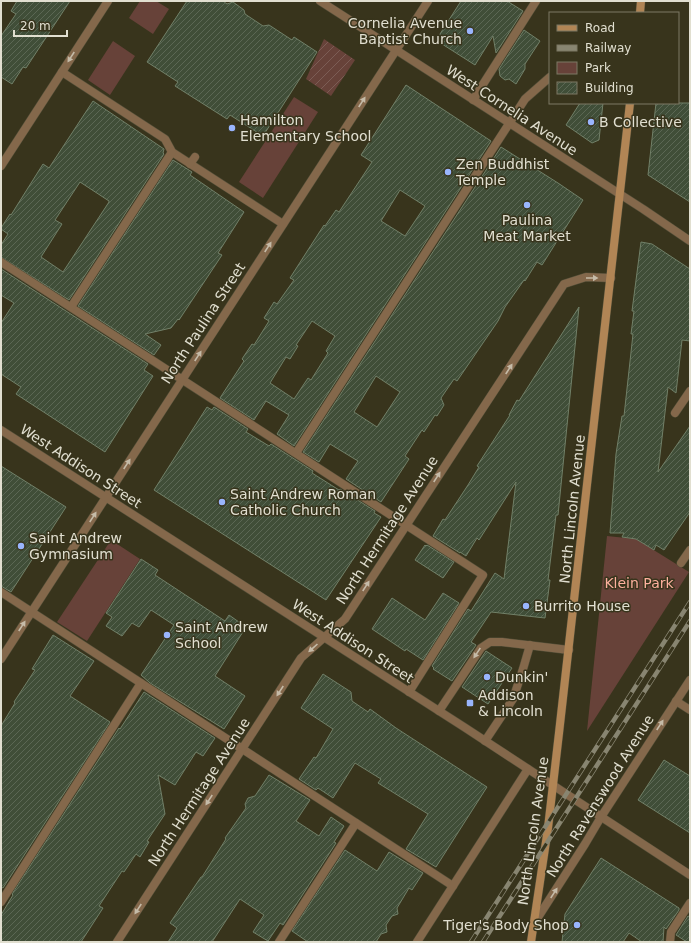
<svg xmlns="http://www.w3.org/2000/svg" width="691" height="943" font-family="'DejaVu Sans',sans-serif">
<defs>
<pattern id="garden-furrows" width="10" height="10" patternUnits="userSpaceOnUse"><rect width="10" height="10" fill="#674239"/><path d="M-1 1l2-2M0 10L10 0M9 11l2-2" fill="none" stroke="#7c5d55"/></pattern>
<pattern id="building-hatch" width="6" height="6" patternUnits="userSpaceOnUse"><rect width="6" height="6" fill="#404e38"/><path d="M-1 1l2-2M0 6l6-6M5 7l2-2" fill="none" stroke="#5b6754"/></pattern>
</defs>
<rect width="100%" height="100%" fill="#38341c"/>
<g fill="#674239">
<polygon points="140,1 156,1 169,9 153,34 129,18"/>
<polygon points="113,41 135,56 110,95 88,80"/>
<polygon points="294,97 318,112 263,198 239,182"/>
<polygon points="607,536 636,539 689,572 587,731"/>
<polygon points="111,540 140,559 87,641 57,622"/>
</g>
<polygon fill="url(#garden-furrows)" points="324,39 355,60 331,96 306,79"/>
<g fill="url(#building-hatch)" stroke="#718068" fill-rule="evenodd">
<polygon points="17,1 70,1 26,68 23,67 12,84 1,77 1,36 16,14 11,11"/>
<polygon points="187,1 223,1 227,4 233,2 244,10 245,14 263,26 269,25 292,40 294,37 317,52 263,136 230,115 227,119 175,86 178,82 147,62"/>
<polygon points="461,1 507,1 523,11 496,53 493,36 475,65 442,44 440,34"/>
<polygon points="524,30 540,41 525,64 525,69 516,84 509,79 505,80 500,76 499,69"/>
<path d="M406,85L491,141L294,446L277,434L289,415L266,401L254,420L220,398L244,361L242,359L252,344L254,345L269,321L264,318L274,302L277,304L294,280L290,278L324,225L325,226L336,210L339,212L372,162L361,155ZM400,190L425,206L405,236L381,221ZM312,321L335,336L326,351L328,353L311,380L308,378L294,399L270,383L286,357L290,359L298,346L296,345Z"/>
<path d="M93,101L164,149L163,153L164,154L69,300L1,257V245L8,234L1,229V228L10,214L11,215L43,164L49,168ZM80,182L109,201V202L63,272L41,257L62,224L55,220Z"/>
<polygon points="580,103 603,103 599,140 592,143 566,125"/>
<polygon points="656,103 690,103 690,202 648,175"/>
<path d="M501,147L558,183L583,200L542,265L537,262L525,281L524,280L505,307L498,321L457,381L454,379L441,398L444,405L437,416L435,415L424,432L422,430L405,456L409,459L381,502L346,479L358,461L330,444L319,462L303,452ZM376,376L400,392L377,427L354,412Z"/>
<polygon points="173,160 192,172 190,175 244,212 218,253 222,255 179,320 178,319 171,328 145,334 161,345 154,355 78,306"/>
<polygon points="641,242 652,244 690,269 690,341 682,340 676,393 668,387 658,472 690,426 690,512 664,550 656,545 654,550 636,539 622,537 624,533 610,533 616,454 622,416 624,416 633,334 631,334 634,311 632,311"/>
<polygon points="1,269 148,364 144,370 153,376 105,452 16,394 21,387 1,374 1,323 14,303 1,295"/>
<polygon points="579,307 558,515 556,515 548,580 550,580 545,618 491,612 471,642 476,645 452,681 433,669 434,668 432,666 468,609 471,611 495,573 504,579 516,482 479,540 477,538 466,556 460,552 460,553 433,536 443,519 445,520 468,485 479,467 477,466 510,415 509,415 517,400 519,401"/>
<polygon points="207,407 212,410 214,407 248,429 246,432 269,446 271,444 313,471 312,473 339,490 340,489 375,511 374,513 381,517 326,600 154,490"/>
<polygon points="1,466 66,507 11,592 1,586"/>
<polygon points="425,545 426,546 427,545 454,562 443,578 415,560"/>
<polygon points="141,559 158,570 155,575 225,621 229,615 246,627 215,676 245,696 224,729 150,683 141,675 174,625 151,610 139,627 132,623 122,636 106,626 112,617 106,613"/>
<polygon points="443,593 459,603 423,660 406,649 405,651 372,629 392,598 425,620"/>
<polygon points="53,635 94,661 70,696 110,722 3,888 1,887 1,726 15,703 14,702 35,670 32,669"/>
<polygon points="486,651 512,668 488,704 462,687"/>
<polygon points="323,674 351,692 352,701 368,712 370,709 396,728 487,787 436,867 406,849 428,814 378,783 381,779 355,763 333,798 318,788 316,790 299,779 314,757 316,758 333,729 301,708"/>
<polygon points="144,692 215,738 203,756 196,752 175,785 158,775 165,814 147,841 149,842 140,857 136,854 124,872 122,871 99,906 103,908 81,942 1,942 1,915 13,895 12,894 119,728 120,729"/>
<polygon points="664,760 690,776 690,833 638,800"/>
<polygon points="269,775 310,800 296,821 319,836 331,817 344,826 334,842 336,843 283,925 280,923 268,941 253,932 264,915 240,899 212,942 168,942 177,928 170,923 201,877 202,877 226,839 225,838 246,808 245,804 248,798 255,796"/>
<polygon points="345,850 377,871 389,852 423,873 412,890 409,888 397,908 398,914 392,916 386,925 387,932 381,934 376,942 308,942 292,931"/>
<polygon points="601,858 679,908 679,910 666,929 664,927 663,942 642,942 629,933 623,942 562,942 565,914"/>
<polygon points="688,916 690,917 690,942 687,942 676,935"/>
</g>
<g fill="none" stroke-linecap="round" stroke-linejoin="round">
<g stroke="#534f39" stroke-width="9">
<g id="service">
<polyline points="62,72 165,139 172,152 283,224"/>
<polyline points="473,100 536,1"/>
<polyline points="190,164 195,157"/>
<polyline points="1,262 483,575 409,692"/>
<polyline points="71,307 172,152"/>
<polyline points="675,413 690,391"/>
<polyline points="296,453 525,99 550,77"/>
<polyline points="1,592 453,886"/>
<polyline points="676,701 690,710"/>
<polyline points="439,711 481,648 490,642 502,642 569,650"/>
<polyline points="485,741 513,699 523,669 530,645"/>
<polyline points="1,902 141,683"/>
<polyline points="279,942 356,823"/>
<polyline points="670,942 671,932 690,903"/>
</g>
</g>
<g stroke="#534f39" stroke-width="9">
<g id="minor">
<polyline points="320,1 643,209 690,241"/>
<polyline points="1,166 108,1"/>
<polyline points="681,563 690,550"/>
<polyline points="1,659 428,1"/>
<polyline points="533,925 585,844 601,817 690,680"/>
<polyline points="117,942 301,658 345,619 564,284 586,277 611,278"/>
<polyline points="417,942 528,769"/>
</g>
</g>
<g stroke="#534f39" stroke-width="9">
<polyline id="tertiary" points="1,430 464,727 690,875"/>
</g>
<g stroke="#534f39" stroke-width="9">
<g id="secondary">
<polyline points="640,13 641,1"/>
<polyline points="531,942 548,828 559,733 630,103"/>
</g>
</g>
<use href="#service" stroke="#84684b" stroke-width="8"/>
<use href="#minor" stroke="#84684b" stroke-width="8"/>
<use href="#tertiary" stroke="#84684b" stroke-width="8"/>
<use href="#secondary" stroke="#b18555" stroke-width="8"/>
<g stroke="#888571" stroke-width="4.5">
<g id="rail">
<polyline points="471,942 690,602"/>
<polyline points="483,942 690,621"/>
</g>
</g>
<use href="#rail" stroke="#38341c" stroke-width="3" stroke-dasharray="9" stroke-linecap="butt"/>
</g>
<defs><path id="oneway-solid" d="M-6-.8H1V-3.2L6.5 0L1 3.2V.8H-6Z"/></defs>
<g fill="#c5bba8">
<use href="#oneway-solid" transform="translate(71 57) rotate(123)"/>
<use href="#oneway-solid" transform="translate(362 102) rotate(-57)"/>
<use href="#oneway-solid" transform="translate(268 247) rotate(-57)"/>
<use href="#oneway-solid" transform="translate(592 278)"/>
<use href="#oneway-solid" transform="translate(198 356) rotate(-57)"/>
<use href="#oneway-solid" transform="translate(509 369) rotate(-57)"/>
<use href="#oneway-solid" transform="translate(127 464) rotate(-57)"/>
<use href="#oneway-solid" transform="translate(437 477) rotate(-57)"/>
<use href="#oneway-solid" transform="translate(93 517) rotate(-57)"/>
<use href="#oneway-solid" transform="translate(366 586) rotate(-57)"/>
<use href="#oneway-solid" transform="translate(22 626) rotate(-57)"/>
<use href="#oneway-solid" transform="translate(313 648) rotate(138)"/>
<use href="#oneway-solid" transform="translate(477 653) rotate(124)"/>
<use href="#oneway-solid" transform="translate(280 691) rotate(123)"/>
<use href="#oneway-solid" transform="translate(660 725) rotate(-57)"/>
<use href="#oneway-solid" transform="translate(209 800) rotate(123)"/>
<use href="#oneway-solid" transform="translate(554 893) rotate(-57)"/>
<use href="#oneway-solid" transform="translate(138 909) rotate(123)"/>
</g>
<g fill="#99b5fd" stroke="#38341c" stroke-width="1.5">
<circle cx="470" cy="31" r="4"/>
<circle cx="591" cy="122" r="4"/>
<circle cx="232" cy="128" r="4"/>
<circle cx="448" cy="172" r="4"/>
<circle cx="527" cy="205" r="4"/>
<circle cx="222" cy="502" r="4"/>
<circle cx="21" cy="546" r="4"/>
<circle cx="526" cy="606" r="4"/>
<circle cx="167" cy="635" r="4"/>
<circle cx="487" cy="677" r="4"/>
<rect x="466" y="699" width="8" height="8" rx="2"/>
<circle cx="577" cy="925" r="4"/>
</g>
<g text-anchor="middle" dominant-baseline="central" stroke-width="3" stroke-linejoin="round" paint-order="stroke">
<g font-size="14" fill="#e1dfd0" stroke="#38341c" text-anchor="start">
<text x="462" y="23" text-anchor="end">Cornelia Avenue<tspan x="462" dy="16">Baptist Church</tspan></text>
<text x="240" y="120">Hamilton<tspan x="240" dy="16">Elementary School</tspan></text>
<text x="599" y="122">B Collective</text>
<text x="456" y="164">Zen Buddhist<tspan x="456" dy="16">Temple</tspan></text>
<text x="527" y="220" text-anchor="middle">Paulina<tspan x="527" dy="16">Meat Market</tspan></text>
<text x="230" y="494">Saint Andrew Roman<tspan x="230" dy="16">Catholic Church</tspan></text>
<text x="29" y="538">Saint Andrew<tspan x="29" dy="16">Gymnasium</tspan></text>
<text x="534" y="606">Burrito House</text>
<text x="175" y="627">Saint Andrew<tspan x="175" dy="16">School</tspan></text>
<text x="495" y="677">Dunkin'</text>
<text x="478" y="695">Addison<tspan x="478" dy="16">&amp; Lincoln</tspan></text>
<text x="569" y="925" text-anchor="end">Tiger's Body Shop</text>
</g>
<g font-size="14" fill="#e1dfd0" stroke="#38341c">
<text transform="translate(512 110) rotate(33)">West Cornelia Avenue</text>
<text transform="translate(203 323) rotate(-57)">North Paulina Street</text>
<text transform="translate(81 466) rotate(33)">West Addison Street</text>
<text transform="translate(572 509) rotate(-84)">North Lincoln Avenue</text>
<text transform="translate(387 530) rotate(-57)">North Hermitage Avenue</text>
<text transform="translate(353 641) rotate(33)">West Addison Street</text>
<text transform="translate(199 792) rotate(-57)">North Hermitage Avenue</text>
<text transform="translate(600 796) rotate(-58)">North Ravenswood Avenue</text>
<text transform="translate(533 831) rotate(-82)">North Lincoln Avenue</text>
</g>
<g font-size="14" fill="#fdb09e" stroke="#38341c">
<text x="639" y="583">Klein Park</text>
</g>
</g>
<rect width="691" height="943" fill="none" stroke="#e1dfd0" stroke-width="4"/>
<rect x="549" y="12" width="130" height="92" fill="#38341c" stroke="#7c7864"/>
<rect x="557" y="25" width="20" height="6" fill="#b18555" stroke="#7c7864"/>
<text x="585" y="32" font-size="12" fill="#e1dfd0">Road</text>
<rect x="557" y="45" width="20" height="6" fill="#888571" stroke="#7c7864"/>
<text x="585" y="52" font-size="12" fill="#e1dfd0">Railway</text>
<rect x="557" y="62" width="20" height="12" fill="#674239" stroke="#7c7864"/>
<text x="585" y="72" font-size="12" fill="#e1dfd0">Park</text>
<rect x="557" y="82" width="20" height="12" fill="url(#building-hatch)" stroke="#7c7864"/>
<text x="585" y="92" font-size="12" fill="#e1dfd0">Building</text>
<path d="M14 30v6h53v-6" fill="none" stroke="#e1dfd0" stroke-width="2"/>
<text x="20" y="30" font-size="12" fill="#e1dfd0" stroke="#38341c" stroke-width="3" paint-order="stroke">20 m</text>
</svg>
